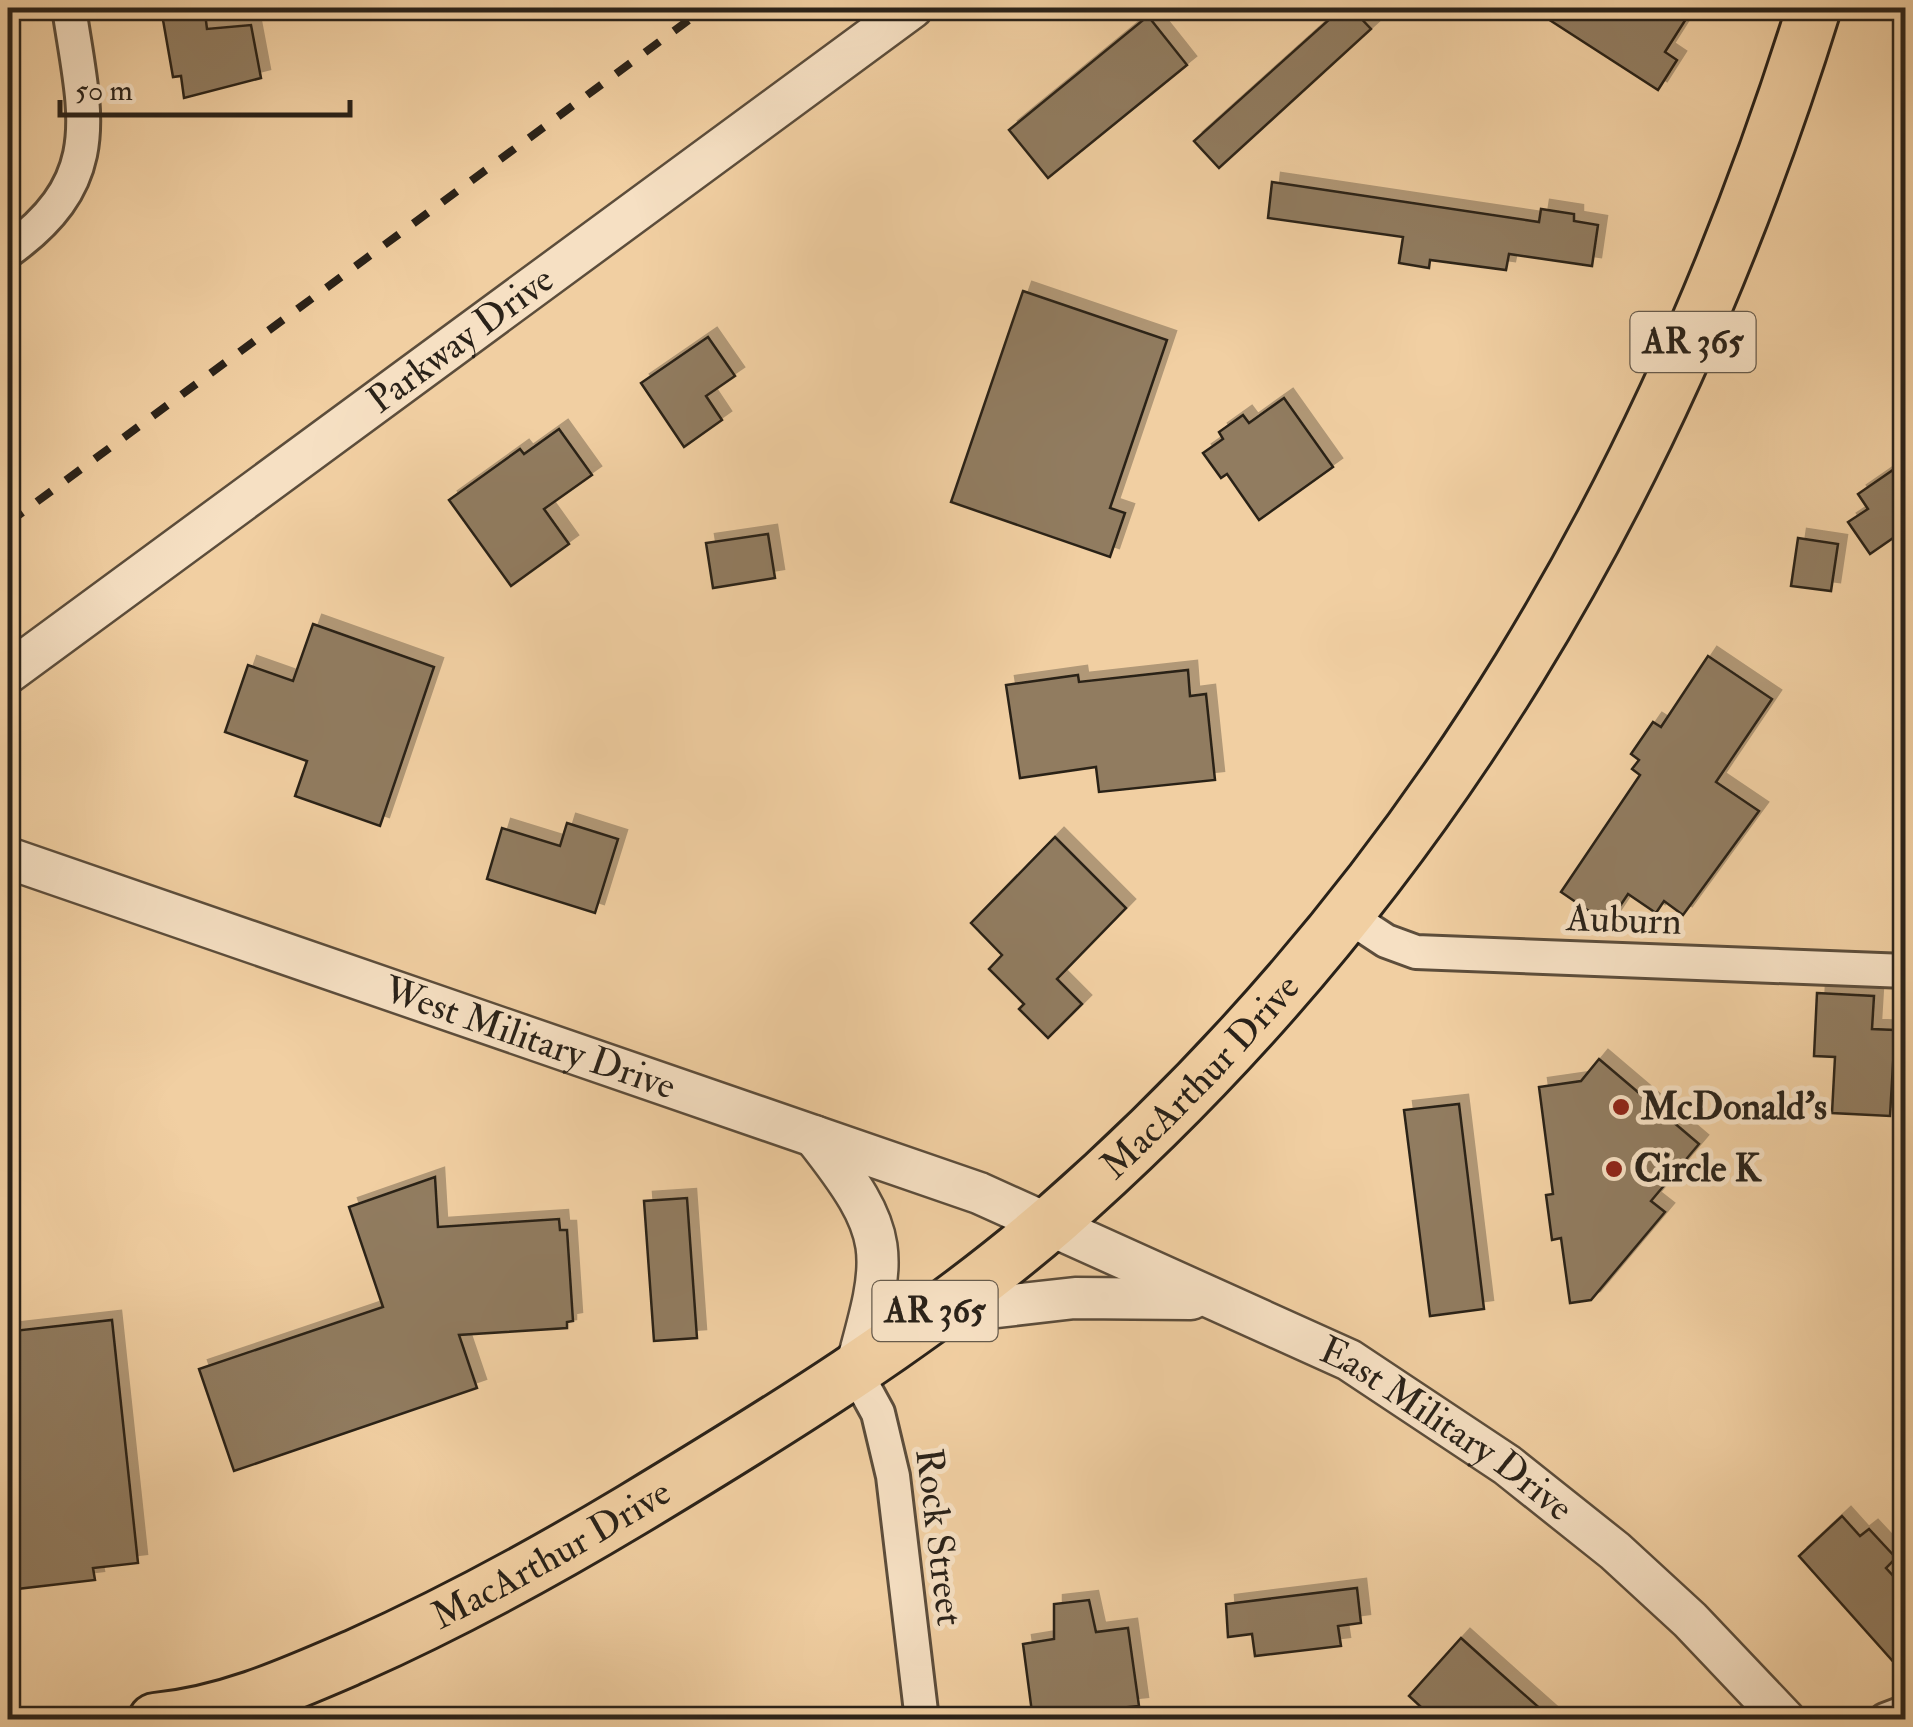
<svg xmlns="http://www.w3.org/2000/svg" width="1913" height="1727" font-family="'IM FELL Double Pica',serif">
<defs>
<filter id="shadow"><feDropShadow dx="9" dy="-9" stdDeviation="0" flood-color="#0004"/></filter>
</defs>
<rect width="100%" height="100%" fill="#f1cfa2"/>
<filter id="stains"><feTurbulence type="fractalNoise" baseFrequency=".002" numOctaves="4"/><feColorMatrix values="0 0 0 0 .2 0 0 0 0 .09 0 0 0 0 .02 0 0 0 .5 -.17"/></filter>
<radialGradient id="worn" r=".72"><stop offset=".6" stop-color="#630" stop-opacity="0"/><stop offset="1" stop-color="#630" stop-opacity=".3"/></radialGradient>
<g fill="#917c60" stroke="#2a2219" stroke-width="2.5" filter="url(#shadow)">
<polygon points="1342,8 1351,8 1371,29 1219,168 1194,141"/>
<polygon points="1531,8 1693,8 1665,52 1677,60 1658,90"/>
<polygon points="205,13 207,29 251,25 261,78 184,98 181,76 173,77 163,20"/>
<polygon points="1148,16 1187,65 1048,178 1009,130"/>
<polygon points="1272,182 1539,222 1541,209 1574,214 1574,221 1598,225 1592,266 1509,254 1506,270 1430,260 1429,268 1399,263 1403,237 1268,218"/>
<polygon points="1023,291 1167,340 1110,508 1125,513 1110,557 951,502"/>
<polygon points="708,337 735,376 706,396 722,420 684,447 641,383"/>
<polygon points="1284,398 1333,467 1259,520 1227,474 1221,478 1203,453 1223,439 1219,432 1243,415 1249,423"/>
<polygon points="559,429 592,475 544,509 569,544 511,586 449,500 520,449 524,454"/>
<polygon points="1906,461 1906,529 1870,554 1848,522 1868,509 1858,494"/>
<polygon points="768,534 775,578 713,588 706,543"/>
<polygon points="1798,538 1838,544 1831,591 1791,586"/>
<polygon points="313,624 434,667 380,826 295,796 307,761 225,732 248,665 293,681"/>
<polygon points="1708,656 1772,699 1716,782 1759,811 1683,915 1664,901 1656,913 1628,894 1608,924 1561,892 1640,775 1632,769 1639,760 1631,754 1653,722 1661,727"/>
<polygon points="1188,670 1190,696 1206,694 1215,780 1099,792 1096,767 1020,778 1006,685 1078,675 1079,682"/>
<polygon points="567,823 618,839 595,913 487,879 502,828 560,846"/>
<polygon points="1055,837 1126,908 1057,979 1082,1004 1048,1038 1019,1009 1024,1004 989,969 1002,955 971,923"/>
<polygon points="1817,993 1874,996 1872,1029 1895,1030 1890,1116 1832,1113 1835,1057 1814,1056"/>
<polygon points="1599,1059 1699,1144 1651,1201 1665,1212 1591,1300 1570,1303 1561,1238 1552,1240 1546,1195 1553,1194 1539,1087 1581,1081"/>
<polygon points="1459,1104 1484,1309 1430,1316 1404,1110"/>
<polygon points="435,1177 438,1227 559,1219 560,1230 567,1230 573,1321 567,1322 567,1328 459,1335 477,1388 234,1471 199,1369 383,1307 349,1207"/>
<polygon points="687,1198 697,1338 654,1341 644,1201"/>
<polygon points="112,1320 138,1563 93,1568 95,1580 8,1590 8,1388 19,1387 13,1331"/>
<polygon points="1842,1516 1860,1536 1869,1529 1896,1558 1886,1568 1906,1590 1906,1676 1799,1556"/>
<polygon points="1357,1588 1361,1623 1338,1626 1341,1646 1255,1656 1252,1634 1228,1637 1226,1604"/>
<polygon points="1089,1600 1096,1632 1128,1628 1139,1706 1108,1709 1109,1720 1033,1720 1023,1644 1054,1639 1054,1604"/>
<polygon points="1461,1638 1491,1665 1553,1720 1435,1720 1409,1696"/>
</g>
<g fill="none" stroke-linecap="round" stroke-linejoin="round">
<g stroke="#5c4d3b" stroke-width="38">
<g id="minor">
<path d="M8,251C108,179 85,115 69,8"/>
<polyline points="1348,916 1386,941 1416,952 1906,971"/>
<polyline points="855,1371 878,1413 893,1476 922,1720"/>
<polyline points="1885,1720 1906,1712"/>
</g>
</g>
<g stroke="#5c4d3b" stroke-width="45">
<g id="tertiary">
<path id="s1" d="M8,673L912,8"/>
<path id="s2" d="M8,858L979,1193L1349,1360L1507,1465L1615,1551L1690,1620L1785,1720"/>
<path d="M814,1136C893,1236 888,1252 855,1371"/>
<polyline points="935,1314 1075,1298 1191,1299"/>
</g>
</g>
<g stroke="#2a2219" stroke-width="58">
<g id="primary">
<path id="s3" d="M155,1720C227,1713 289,1685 356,1656C452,1613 542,1564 632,1510C778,1422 924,1332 1054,1220C1429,892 1667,480 1814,8"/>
</g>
</g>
<use href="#minor" stroke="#f6e0c3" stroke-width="32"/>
<use href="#tertiary" stroke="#f6e0c3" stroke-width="40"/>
<use href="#primary" stroke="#f1cfa2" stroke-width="52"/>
<polyline stroke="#2a2219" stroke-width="8" stroke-dasharray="18 18" stroke-linecap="butt" points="8,523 705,8"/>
</g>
<g fill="#8f2418" stroke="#f6e0c3" stroke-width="4">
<circle cx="1621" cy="1107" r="10"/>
<circle cx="1614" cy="1169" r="10"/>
</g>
<g text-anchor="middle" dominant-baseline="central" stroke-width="10" stroke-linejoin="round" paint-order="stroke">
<g fill="#f6e0c3" stroke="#675b4c" stroke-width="2.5">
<rect x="1630.5" y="312" width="125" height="60" rx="8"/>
<rect x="872.5" y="1281" width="125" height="60" rx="8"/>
</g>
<g font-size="35" font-weight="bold" fill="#2a2219">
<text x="1693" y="342">AR 365</text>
<text x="935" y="1311">AR 365</text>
</g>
<g font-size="38" fill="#2a2219" stroke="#f6e0c3">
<text stroke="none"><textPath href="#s1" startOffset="562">Parkway Drive</textPath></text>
<text transform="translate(1624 920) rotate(2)">Auburn</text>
<text stroke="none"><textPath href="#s2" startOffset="552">West Military Drive</textPath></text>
<text stroke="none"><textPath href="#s3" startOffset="1242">MacArthur Drive</textPath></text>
<text stroke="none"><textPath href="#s2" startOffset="1552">East Military Drive</textPath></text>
<text transform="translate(939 1537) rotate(83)">Rock Street</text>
<text stroke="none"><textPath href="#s3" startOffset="432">MacArthur Drive</textPath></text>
</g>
<g font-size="38" font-weight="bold" fill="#2a2219" stroke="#f6e0c3" text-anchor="start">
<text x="1641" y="1107">McDonald's</text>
<text x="1634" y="1169">Circle K</text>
</g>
</g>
<rect width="1913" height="1727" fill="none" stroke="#f1cfa2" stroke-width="40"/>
<rect x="10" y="10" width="1893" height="1707" fill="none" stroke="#2a2219" stroke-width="5"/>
<rect x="20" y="20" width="1873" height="1687" fill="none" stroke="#2a2219" stroke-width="2.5"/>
<path d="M60 100v15h290v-15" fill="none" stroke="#2a2219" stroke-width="5"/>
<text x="75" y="100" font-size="30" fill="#2a2219" stroke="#f6e0c3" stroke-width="8" paint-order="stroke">50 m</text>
<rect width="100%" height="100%" filter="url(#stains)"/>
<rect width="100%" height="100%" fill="url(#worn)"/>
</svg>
